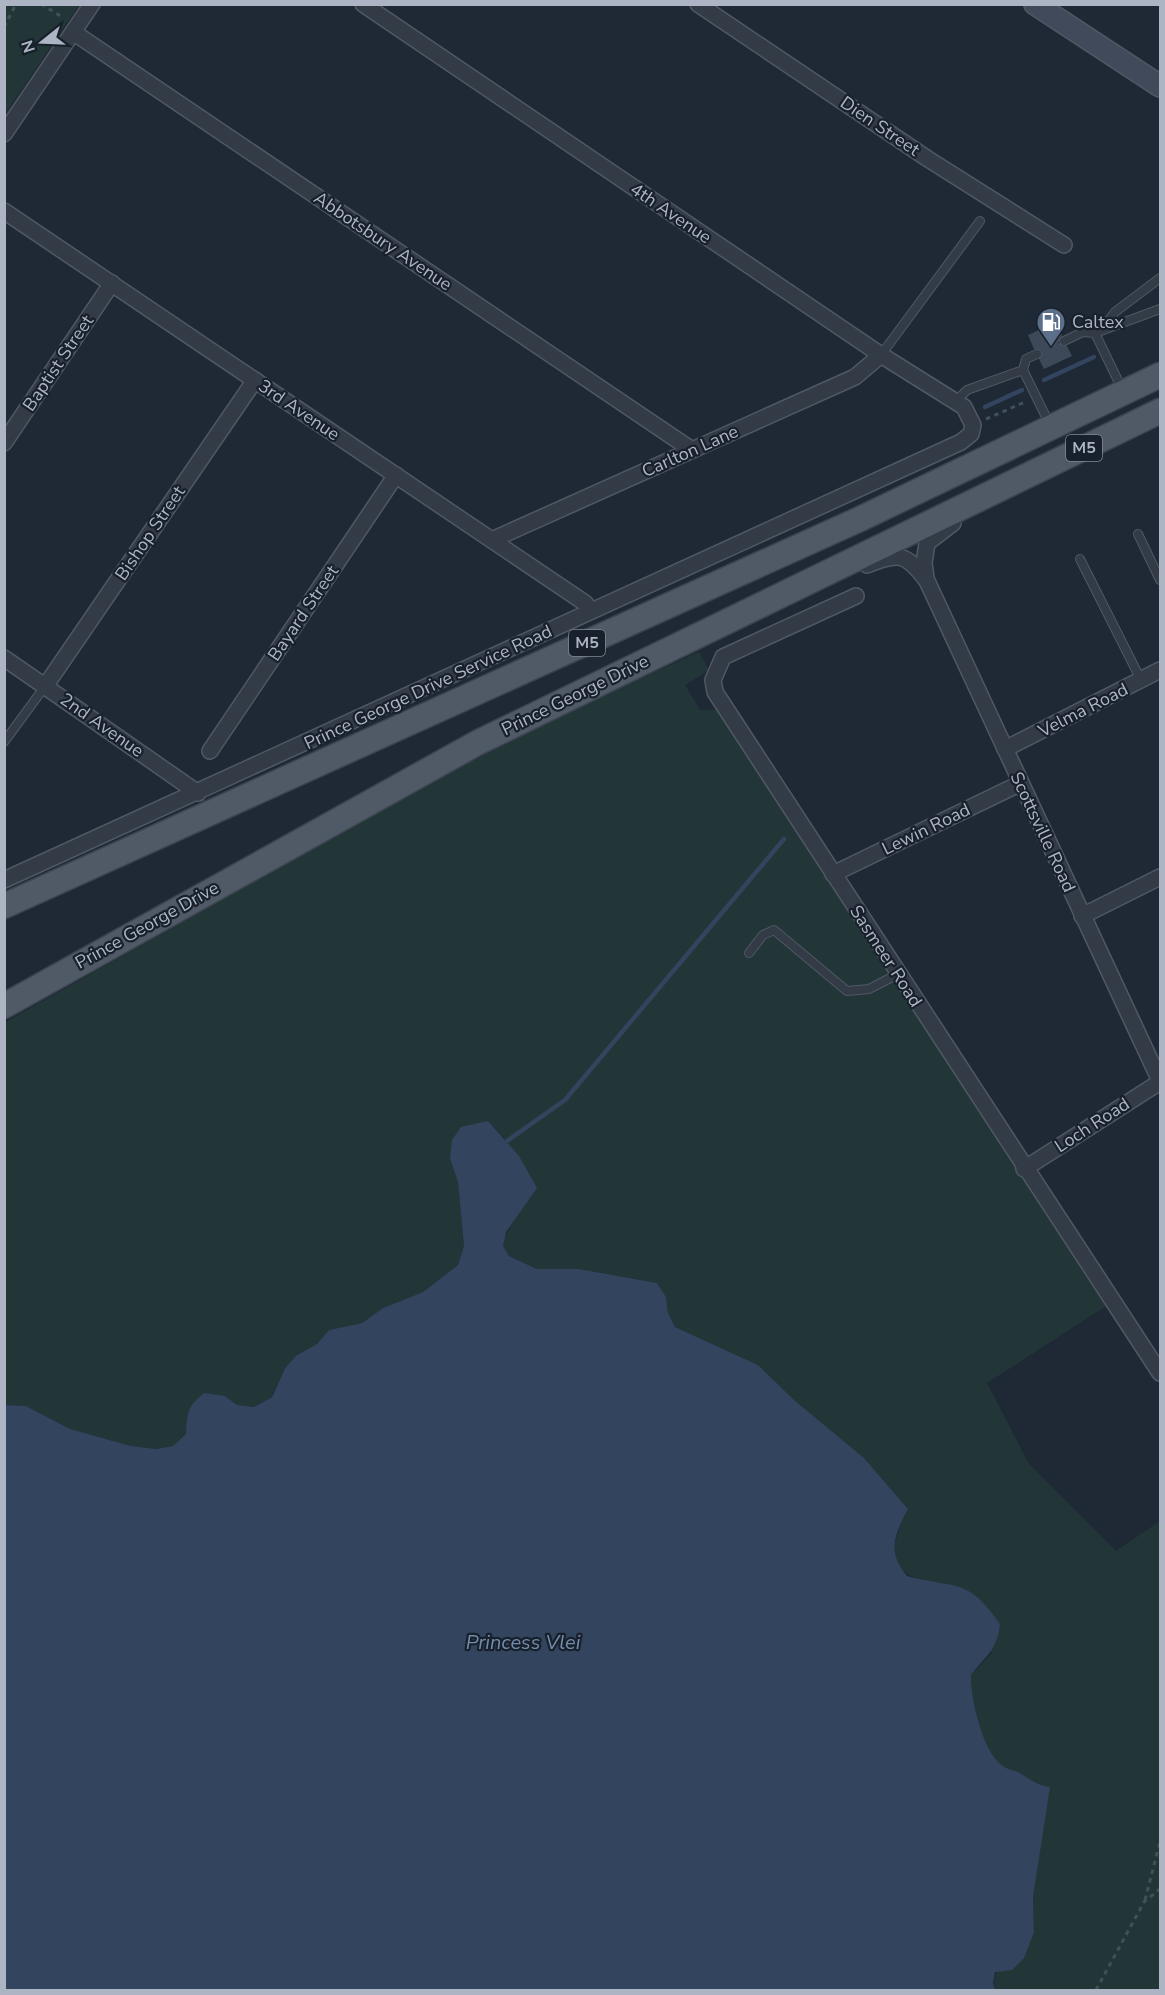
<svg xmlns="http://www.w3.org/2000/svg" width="1165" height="1995" font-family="'Nunito Sans',sans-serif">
<rect width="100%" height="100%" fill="#1f2936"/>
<g fill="#223638">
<polygon points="5,4 79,5 5,114 4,5"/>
<path d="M699,652L709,670L685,685L700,710H717L1106,1306L987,1383L1029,1464L1116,1551L1160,1521V1990H995C988,1968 1020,1947 1034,1932L1033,1897L1049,1787C1037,1785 1031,1780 1020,1773C1015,1770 1008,1770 1002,1766C983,1753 970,1697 971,1675L992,1653L923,1580C881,1570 894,1538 908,1509L864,1458L793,1400L758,1365L675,1327L668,1313L666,1297L657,1283L579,1269H537L509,1256L503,1246L504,1239L515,1218L507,1141L488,1121L450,1159L458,1182L464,1246L458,1265L423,1292L383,1308L361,1323L329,1330L317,1344L297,1355L285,1368L271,1397L254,1407L237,1405L225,1396L187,1415L186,1434L173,1446L156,1449L131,1446L70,1429L26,1406L5,1405L4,1023L411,793L551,719Z"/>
</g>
<path fill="#32445e" d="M488,1121L519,1156L537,1188L506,1232L503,1246L509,1256L537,1269H579L657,1283L666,1297L668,1313L675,1327L758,1365L794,1400L864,1458L908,1509C895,1535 886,1551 907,1576C956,1589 968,1577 1000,1624C997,1651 986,1655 971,1675C970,1697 983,1754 1003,1766C1008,1770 1015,1770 1020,1773C1031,1780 1037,1785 1050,1787L1033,1897L1034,1932L1024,1958L1012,1970L995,1972L993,1983L995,1990H5V1405L26,1406L70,1429L131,1446L156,1449L173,1446L186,1434C187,1413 187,1407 204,1393L225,1396L237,1405L254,1407L272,1397L285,1368L297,1355L317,1344L329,1330L362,1323L383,1308L423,1292L458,1265L464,1246L458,1182L450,1159L452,1140L461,1127Z"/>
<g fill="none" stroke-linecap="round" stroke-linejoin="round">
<g stroke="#32445e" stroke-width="4.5">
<polyline points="1044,380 1094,357"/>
<polyline points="985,407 1022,390"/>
<polyline points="507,1141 565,1100 784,839"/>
</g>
</g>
<polygon fill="#3d4959" points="1056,322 1062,335 1058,343 1067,346 1072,356 1044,369 1039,359 1042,351 1034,349 1028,335"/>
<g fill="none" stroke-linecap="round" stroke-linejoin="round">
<g stroke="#505865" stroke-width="10">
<g id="lane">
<polyline points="1108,328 1107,322 1115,312 1160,278"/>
<polyline points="1095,333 1160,309"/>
<polyline points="1064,341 1083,332 1095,333 1123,391"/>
<polyline points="1037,354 1026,359 1023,370 1050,425"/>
<polyline points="881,355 980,221"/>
<polyline points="955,402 967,390 1023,370"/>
<polyline points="1138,534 1160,580"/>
<polyline points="1080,559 1141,680"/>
<polyline points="4,742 46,685"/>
<polyline points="749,953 763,935 774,930 847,991 869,989 898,974"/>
</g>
</g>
<g stroke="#505865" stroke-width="18">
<g id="street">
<polyline points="698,4 928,159 1064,245"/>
<polyline points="73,32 692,450"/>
<polyline points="4,134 92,4"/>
<polyline points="4,211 585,603 591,611"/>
<polyline points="4,443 112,283"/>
<polyline points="494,539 855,377 881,355"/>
<path d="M867,565C899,552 906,553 927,581L1160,1081"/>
<polyline points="926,578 924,563 927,543 953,523"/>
<polyline points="856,596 723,657 713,680 715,692 1160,1373"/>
<polyline points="4,658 198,793"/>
<polyline points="46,685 255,380"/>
<polyline points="1005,749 1160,670"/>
<polyline points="210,751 396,475"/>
<polyline points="833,874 1019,784"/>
<polyline points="4,880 961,442 971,434 973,425 964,407 881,355 363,4"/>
<polyline points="1082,916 1160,877"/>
<polyline points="1024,1169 1160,1082"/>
</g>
</g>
<g stroke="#505865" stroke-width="24">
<polyline id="secondary" points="1035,4 1160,86"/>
</g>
<g stroke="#3c4450" stroke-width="27">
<g id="primary">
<polyline points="4,906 860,519 1160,375"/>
<polyline points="4,1006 477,743 1160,411"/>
</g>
</g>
<g stroke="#3f5255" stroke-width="3" stroke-dasharray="4.5 4.5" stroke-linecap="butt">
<polyline points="41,4 64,18"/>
<polyline points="4,27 16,4"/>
<polyline points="986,419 1025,402"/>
<polyline points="1145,1900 1160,1842"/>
<polyline points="1096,1990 1144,1902 1160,1889"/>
</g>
<use href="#lane" stroke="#333b47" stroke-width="8"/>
<use href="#street" stroke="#333b47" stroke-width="15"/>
<use href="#secondary" stroke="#414a5a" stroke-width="21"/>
<use href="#primary" stroke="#505a67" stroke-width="24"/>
</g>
<defs>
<g id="fuel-pin" transform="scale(1.5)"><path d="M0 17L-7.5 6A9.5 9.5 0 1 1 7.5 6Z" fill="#5c6f8a" stroke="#18202b"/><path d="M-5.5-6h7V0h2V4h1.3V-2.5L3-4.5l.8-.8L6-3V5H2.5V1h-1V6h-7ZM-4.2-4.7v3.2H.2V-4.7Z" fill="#fff"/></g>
</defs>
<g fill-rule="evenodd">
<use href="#fuel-pin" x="1051" y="322"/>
</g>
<g text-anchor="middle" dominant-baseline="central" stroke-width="4.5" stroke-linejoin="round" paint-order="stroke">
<g fill="#18202b" stroke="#808896" stroke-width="1.5">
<rect x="1066" y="435" width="36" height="26" rx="4.5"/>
<rect x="569" y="630" width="36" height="26" rx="4.5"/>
</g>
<g font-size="16" font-weight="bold" fill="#adb5c4">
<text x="1084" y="448">M5</text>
<text x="587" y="643">M5</text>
</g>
<g font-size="18" fill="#adb5c4" stroke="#18202b">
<text transform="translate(880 126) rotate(34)">Dien Street</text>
<text transform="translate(671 213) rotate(34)">4th Avenue</text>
<text transform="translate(383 241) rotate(34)">Abbotsbury Avenue</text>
<text transform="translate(58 363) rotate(-56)">Baptist Street</text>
<text transform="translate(299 410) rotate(34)">3rd Avenue</text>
<text transform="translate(690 451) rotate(-24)">Carlton Lane</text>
<text transform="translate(150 533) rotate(-56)">Bishop Street</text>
<text transform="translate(303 613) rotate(-56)">Bayard Street</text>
<text transform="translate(428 687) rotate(-25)">Prince George Drive Service Road</text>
<text transform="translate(575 695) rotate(-26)">Prince George Drive</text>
<text transform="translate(1083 710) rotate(-27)">Velma Road</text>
<text transform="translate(102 725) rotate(35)">2nd Avenue</text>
<text transform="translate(926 829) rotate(-26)">Lewin Road</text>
<text transform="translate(1043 832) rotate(65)">Scottsville Road</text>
<text transform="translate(147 925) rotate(-29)">Prince George Drive</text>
<text transform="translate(886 956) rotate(57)">Sasmeer Road</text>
<text transform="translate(1092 1125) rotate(-33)">Loch Road</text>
</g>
<g font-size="18" fill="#adb5c4" stroke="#18202b" text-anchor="start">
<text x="1072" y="322">Caltex</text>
</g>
<g font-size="20" font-style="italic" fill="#748cac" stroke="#18202b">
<text x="523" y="1642">Princess Vlei</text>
</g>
</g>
<rect width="1165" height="1995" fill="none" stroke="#adb5c4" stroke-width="12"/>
<g transform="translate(42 42) rotate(252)" stroke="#18202b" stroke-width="4.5" paint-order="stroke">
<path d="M0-4.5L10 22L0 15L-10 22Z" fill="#adb5c4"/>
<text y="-9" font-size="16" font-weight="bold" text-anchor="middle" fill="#adb5c4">N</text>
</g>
</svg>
